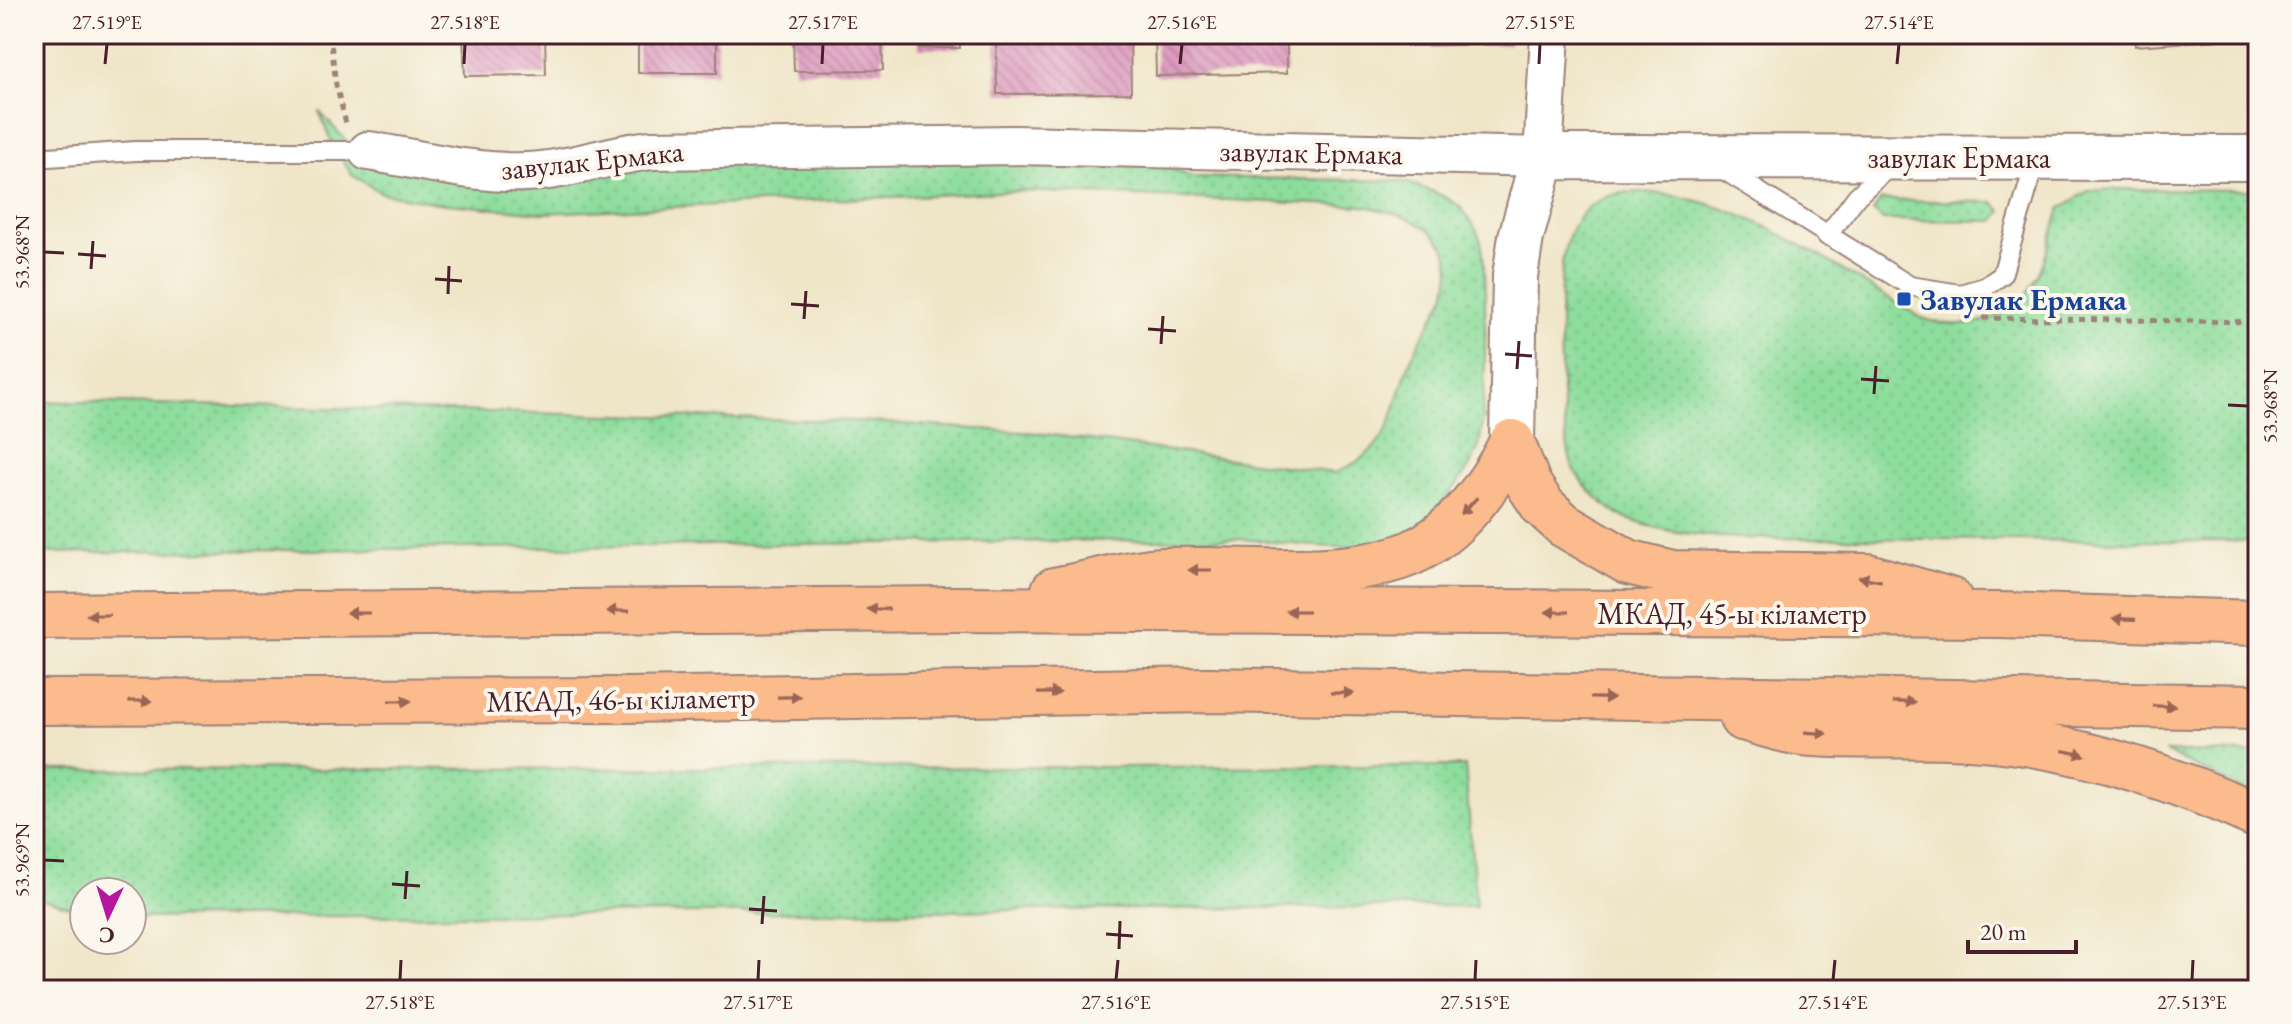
<svg xmlns="http://www.w3.org/2000/svg" width="2292" height="1024" font-family="'EB Garamond',serif">
<defs>
<pattern id="grass-dots" width="8" height="8" patternUnits="userSpaceOnUse" patternTransform="scale(2)"><rect width="8" height="8" fill="#8ddd9c"/><path d="M2 2h.1M6 6h.1" fill="none" stroke="#7bbd87" stroke-width="1.8" stroke-linecap="round"/></pattern>
<pattern id="building-back-hatch" width="6" height="6" patternUnits="userSpaceOnUse" patternTransform="scale(2)"><rect width="6" height="6" fill="#d98eba"/><path d="M-1 5l2 2M0 0l6 6M5-1l2 2" fill="none" stroke="#b27397"/></pattern>
</defs>
<rect width="100%" height="100%" fill="#fbf7ec"/>
<filter id="ink" filterUnits="userSpaceOnUse"><feTurbulence type="fractalNoise" baseFrequency=".0125" numOctaves="2"/><feDisplacementMap in="SourceGraphic" scale="16" xChannelSelector="R" yChannelSelector="G"/><feConvolveMatrix kernelMatrix="1 2 1 2 8 2 1 2 1" color-interpolation-filters="sRGB"/></filter>
<filter id="wash" filterUnits="userSpaceOnUse"><feTurbulence type="fractalNoise" baseFrequency=".006" numOctaves="4" result="noise"/><feDisplacementMap in="SourceGraphic" scale="32" xChannelSelector="R" yChannelSelector="G"/><feGaussianBlur stdDeviation="1.8" result="paint"/><feColorMatrix in="noise" values="0 0 0 0 0 0 0 0 0 0 0 0 0 0 0 0 0 1.4 0 .05"/><feComposite in="paint" operator="in"/></filter>
<g filter="url(#wash)">
<rect width="100%" height="100%" fill="#efe5c7"/>
<g fill="url(#grass-dots)" stroke="#6c7e64" stroke-width="2">
<path d="M319,111L355,151L656,166L991,159L1158,163L1192,177L1401,181C1421,187 1445,194 1461,208C1468,215 1477,230 1480,239C1488,260 1486,422 1479,445C1471,473 1428,523 1402,536C1360,557 1287,542 1240,539L34,553V401L857,421L1038,433L1335,473C1398,446 1390,410 1412,357C1421,336 1435,318 1444,297C1469,235 1409,214 1362,206L1021,191L543,213L437,203L382,193L352,175L333,146Z"/>
<path d="M2116,189L2258,190V541C2125,542 1992,540 1860,538C1788,537 1692,545 1625,518C1607,510 1581,485 1573,467C1559,434 1558,296 1563,258C1565,245 1570,232 1577,220C1589,201 1613,192 1635,192C1738,192 1836,269 1922,318C1942,325 1964,326 1984,321C2040,306 2044,256 2060,209L2088,191Z"/>
<polygon points="1881,200 1993,202 2002,211 1994,221 1883,220 1873,211"/>
<polygon points="2165,752 2258,753 2258,797"/>
<polygon points="1465,766 1476,906 132,918 132,892 84,892 84,911 34,897 34,770"/>
</g>
<g id="blocks">
<g fill="url(#building-back-hatch)">
<polygon points="463,34 545,34 546,75 465,76"/>
<rect x="638" y="34" width="79" height="39"/>
<polygon points="793,34 882,34 883,70 794,71"/>
<rect x="919" y="34" width="41" height="14"/>
<polygon points="996,34 1130,34 1131,93 997,94"/>
<polygon points="1155,34 1287,34 1287,73 1156,76"/>
<polygon points="1406,34 1508,34 1509,44 1407,46"/>
<polygon points="2134,34 2217,34 2218,40 2135,46"/>
</g>
</g>
</g>
<g filter="url(#ink)">
<use href="#blocks" fill-opacity="0" stroke="#9c8279" stroke-width="2"/>
<g fill="none" stroke-linecap="round" stroke-linejoin="round">
<g stroke="#9c8279" stroke-width="22">
<g id="service">
<polyline points="34,158 136,151 368,151"/>
<polyline points="1719,167 1910,286 1960,294 1985,287 2002,275 2037,157"/>
<polyline points="1827,236 1857,196 1892,164"/>
</g>
</g>
<g stroke="#9c8279" stroke-width="42">
<path id="minor" d="M368,151C419,159 473,174 525,172C568,171 609,154 652,150L1015,145L1543,157L1550,34"/>
</g>
<g stroke="#9c8279" stroke-width="48">
<polyline id="tertiary" points="1512,442 1515,276 1521,237 1543,157 2258,158"/>
</g>
<g stroke="#9c8279" stroke-width="48">
<g id="trunk">
<polyline points="1512,442 1529,485 1543,506 1564,525 1628,562 1673,573 1868,576 1950,600"/>
<path d="M1054,590C1089,584 1126,572 1162,570C1235,567 1344,582 1411,553C1456,533 1491,485 1512,442"/>
<polyline points="34,616 956,609 1999,615 2258,623"/>
<polyline points="34,702 627,700 1208,690 2258,707"/>
<path d="M1742,718C1765,724 1790,733 1813,734C1876,738 1940,732 2002,740C2090,750 2178,780 2258,816"/>
</g>
</g>
<g stroke="#9c8279" stroke-width="5" stroke-dasharray="6 6" stroke-linecap="butt">
<polyline points="330,34 336,85 346,123"/>
<polyline points="1983,318 2258,322"/>
</g>
<use href="#service" stroke="#fff" stroke-width="18"/>
<use href="#minor" stroke="#fff" stroke-width="38"/>
<use href="#tertiary" stroke="#fff" stroke-width="44"/>
<use href="#trunk" stroke="#fbbb8c" stroke-width="44"/>
</g>
<defs><path id="oneway-solid" d="M-6-.8H1V-3.2L6.5 0L1 3.2V.8H-6Z" transform="scale(2)"/></defs>
<g fill="#9a6557">
<use href="#oneway-solid" transform="translate(1469 506) rotate(134)"/>
<use href="#oneway-solid" transform="translate(1200 570) rotate(180)"/>
<use href="#oneway-solid" transform="translate(1870 579) rotate(-170)"/>
<use href="#oneway-solid" transform="translate(878 609) rotate(180)"/>
<use href="#oneway-solid" transform="translate(618 611) rotate(180)"/>
<use href="#oneway-solid" transform="translate(1297 611) rotate(-180)"/>
<use href="#oneway-solid" transform="translate(1557 612) rotate(-180)"/>
<use href="#oneway-solid" transform="translate(358 613) rotate(180)"/>
<use href="#oneway-solid" transform="translate(98 615) rotate(180)"/>
<use href="#oneway-solid" transform="translate(2124 619) rotate(-178)"/>
<use href="#oneway-solid" transform="translate(1049 693) rotate(-1)"/>
<use href="#oneway-solid" transform="translate(1342 693) rotate(1)"/>
<use href="#oneway-solid" transform="translate(789 697) rotate(-1)"/>
<use href="#oneway-solid" transform="translate(1602 698) rotate(1)"/>
<use href="#oneway-solid" transform="translate(140 701)"/>
<use href="#oneway-solid" transform="translate(400 701)"/>
<use href="#oneway-solid" transform="translate(1904 702) rotate(1)"/>
<use href="#oneway-solid" transform="translate(2164 706) rotate(1)"/>
<use href="#oneway-solid" transform="translate(1816 733) rotate(4)"/>
<use href="#oneway-solid" transform="translate(2074 753) rotate(12)"/>
</g>
</g>
<path fill="none" stroke="#4a1f2b" stroke-width="3" d="M105,64L107,44M464,64L465,44M822,64L823,44M1180,64L1182,44M1539,64L1540,44M1897,64L1899,44M44,252L64,253M78,254L106,256M91,269L93,241M435,279L462,281M448,294L449,266M791,304L819,306M804,319L806,291M1148,329L1176,331M1161,344L1163,316M1505,354L1532,356M1517,369L1519,341M1861,379L1889,381M1874,394L1876,366M2228,405L2248,406M44,860L64,861M392,884L420,886M405,899L407,871M749,909L777,911M762,924L764,896M1106,934L1133,936M1119,949L1120,921M400,980L401,960M758,980L759,960M1116,980L1118,960M1475,980L1476,960M1833,980L1835,960M2192,980L2193,960"/>
<rect fill="#1a4fb4" stroke="#fbf7ec" stroke-width="3" x="1896" y="291" width="16" height="16" rx="4"/>
<g text-anchor="middle" dominant-baseline="central" stroke-width="8" stroke-linejoin="round" paint-order="stroke">
<g font-size="30" fill="#4a1f2b" stroke="#fbf7ec">
<text transform="translate(1311 152) rotate(1)">завулак Ермака</text>
<text x="1959" y="157">завулак Ермака</text>
<text transform="translate(592 160) rotate(-6)">завулак Ермака</text>
<text x="1732" y="613">МКАД, 45-ы кіламетр</text>
<text transform="translate(621 699) rotate(-1)">МКАД, 46-ы кіламетр</text>
</g>
<g font-size="30" font-weight="bold" fill="#164399" stroke="#fbf7ec" text-anchor="start">
<text x="1920" y="299">Завулак Ермака</text>
</g>
</g>
<rect width="2292" height="1024" fill="none" stroke="#fbf7ec" stroke-width="88"/>
<g transform="translate(108 916) rotate(184)"><circle r="38" fill="#fbf7ec" stroke="#b4a19f" stroke-width="2"/>
<path d="M0-6L14 30L0 20L-14 30Z" fill="#b5179e"/>
<text y="-12" font-size="22" font-weight="bold" text-anchor="middle" fill="#4a1f2b">С</text>
</g>
<path d="M1968 940v12h108v-12" fill="none" stroke="#4a1f2b" stroke-width="4"/>
<text x="1980" y="940" font-size="24" fill="#4a1f2b" stroke="#fbf7ec" stroke-width="6" paint-order="stroke">20 m</text>
<rect x="44" y="44" width="2204" height="936" fill="none" stroke="#4a1f2b" stroke-width="3"/>
<g font-size="20" text-anchor="middle" fill="#4a1f2b">
<text x="107" y="29">27.519°E</text>
<text x="465" y="29">27.518°E</text>
<text x="823" y="29">27.517°E</text>
<text x="1182" y="29">27.516°E</text>
<text x="1540" y="29">27.515°E</text>
<text x="1899" y="29">27.514°E</text>
<text transform="translate(22 252) rotate(-90)" y="7">53.968°N</text>
<text transform="translate(2270 406) rotate(-90)" y="7">53.968°N</text>
<text transform="translate(22 860) rotate(-90)" y="7">53.969°N</text>
<text x="400" y="1009">27.518°E</text>
<text x="758" y="1009">27.517°E</text>
<text x="1116" y="1009">27.516°E</text>
<text x="1475" y="1009">27.515°E</text>
<text x="1833" y="1009">27.514°E</text>
<text x="2192" y="1009">27.513°E</text>
</g>
</svg>
